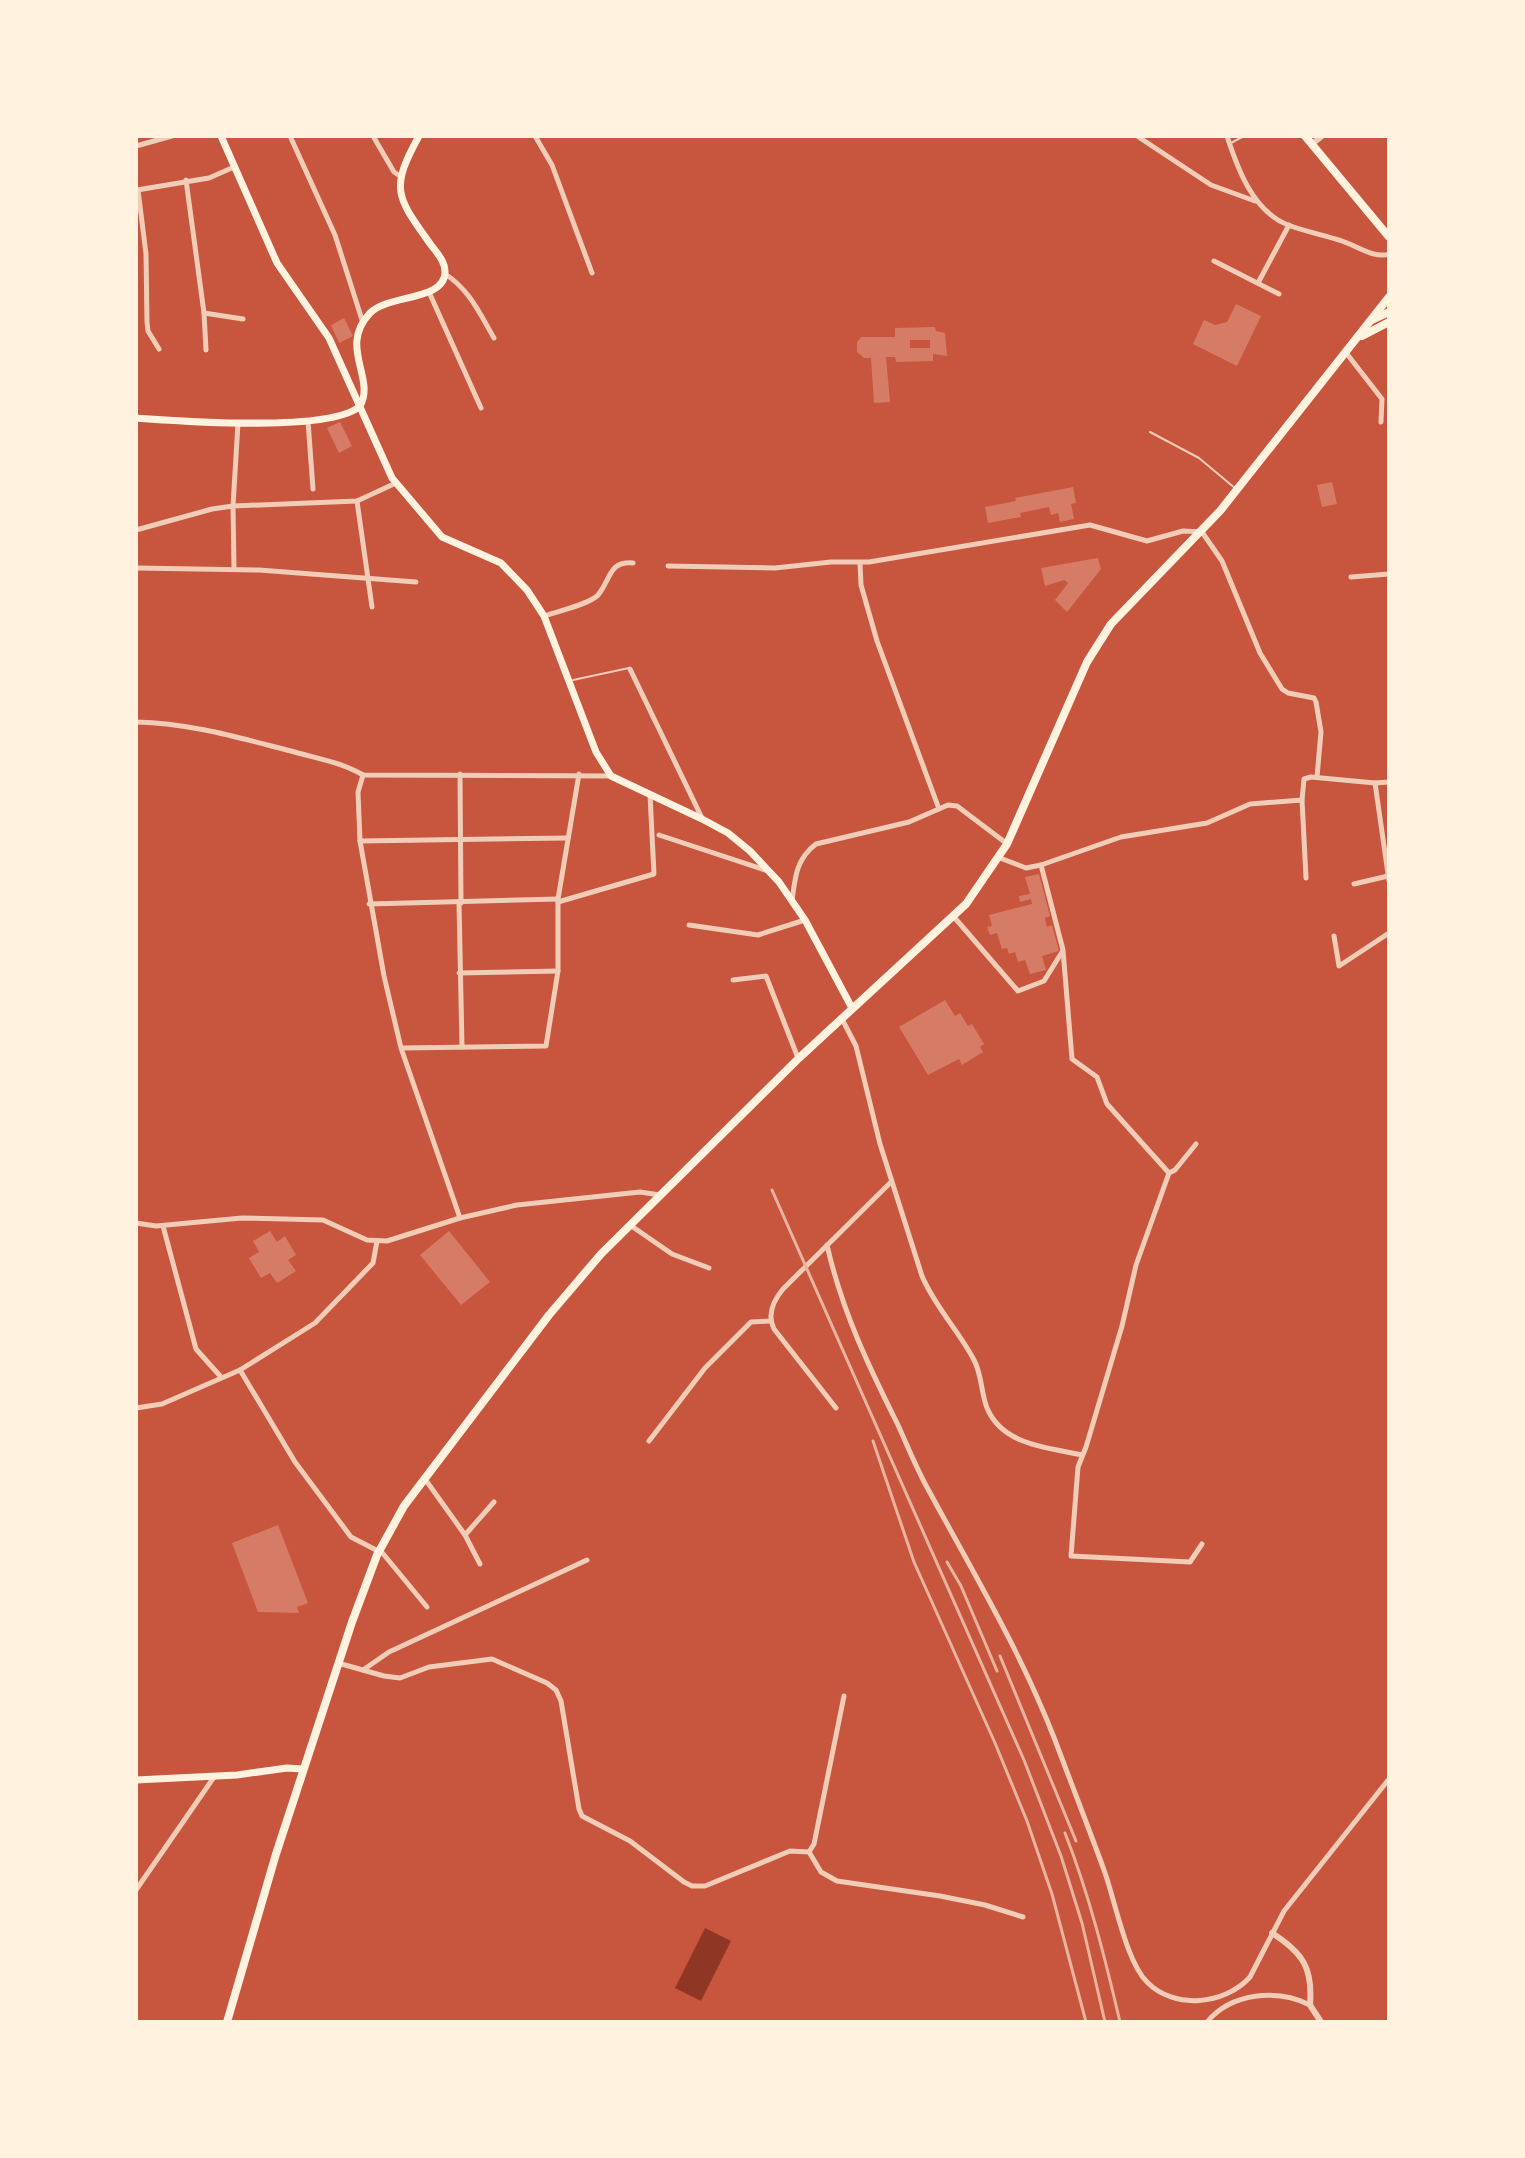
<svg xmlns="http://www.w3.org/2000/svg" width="1525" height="2158" font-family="Lora,serif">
<rect width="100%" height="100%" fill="#c8553d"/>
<polygon fill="#8f3625" points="705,1928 731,1941 701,2001 675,1988"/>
<g fill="#d67c66" fill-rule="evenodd">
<polygon points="1236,304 1261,316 1237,366 1193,344 1204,320 1215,325 1227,322"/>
<polygon points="344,318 353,336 339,343 331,325"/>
<path d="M935,327L936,331L945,333L947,356L933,354V361L896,362L895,357H886L890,402L874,403L871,358H864L857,352V342L861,337H895V328ZM910,340H930V348H910Z"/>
<polygon points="340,422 352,446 339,453 327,428"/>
<polygon points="1332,482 1337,504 1322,507 1317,485"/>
<polygon points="1073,487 1076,503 1071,504 1074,519 1060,522 1058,513 1051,515 1049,507 1020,513 1021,517 988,523 985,507 1016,501 1015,498"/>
<polygon points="1098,558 1101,569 1067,612 1055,600 1068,583 1064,580 1045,586 1041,568"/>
<polygon points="1039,874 1050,916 1045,918 1047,927 1052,925 1059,951 1042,956 1046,970 1030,974 1025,960 1018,962 1015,952 1009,954 1007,948 1002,949 997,933 990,935 987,927 992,926 989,915 1032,904 1031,899 1020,902 1019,896 1030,894 1025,877"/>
<polygon points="945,1000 955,1016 960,1013 968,1026 972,1024 984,1044 980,1047 983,1052 962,1065 959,1059 928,1075 899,1027"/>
<polygon points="270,1231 277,1242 285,1236 296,1255 288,1260 296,1271 277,1283 270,1273 261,1278 249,1258 259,1252 253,1241"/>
<polygon points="449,1231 490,1282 461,1305 420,1255"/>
<polygon points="278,1525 308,1603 297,1607 299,1613 258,1612 232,1543"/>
</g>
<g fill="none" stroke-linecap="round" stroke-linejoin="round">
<g stroke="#f1ccb7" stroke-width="2">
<polyline points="1231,143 1244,136"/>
<polyline points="1150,432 1199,458 1236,489"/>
<polyline points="573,680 629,668"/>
</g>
<g stroke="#f1ccb7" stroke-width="5">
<polyline points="290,136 335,235 363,323"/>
<polyline points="373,136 394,172 400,176"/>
<polyline points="535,136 552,165 592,273"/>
<polyline points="1137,136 1211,185 1255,201"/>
<path d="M1227,136C1238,170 1253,211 1288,225C1306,232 1325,235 1342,241C1357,246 1374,259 1389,254"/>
<polyline points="136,146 172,136"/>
<polyline points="186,180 204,313 206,350"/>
<polyline points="137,190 209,178 234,167"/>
<polyline points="138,190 146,254 147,322 148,331 159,349"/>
<polyline points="1214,261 1279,294"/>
<path d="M445,274C469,289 480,314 494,338"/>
<polyline points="1258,283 1289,225"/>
<polyline points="429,292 481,408"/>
<polyline points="204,313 243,319"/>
<polyline points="1347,354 1382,399 1381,422"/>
<polyline points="308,421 313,489"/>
<polyline points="357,501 372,607"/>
<polyline points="136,530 212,509 233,506 357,501 396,483"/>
<polyline points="860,563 861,585 877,641 939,809"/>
<polyline points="668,566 775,568 831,562 869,562 1090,525 1147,541 1183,531 1202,532 1222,561 1260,653 1282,689 1288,693 1314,698 1316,702 1321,732 1317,777"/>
<polyline points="136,568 259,570 416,582"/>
<polyline points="234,569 233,506 238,423"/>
<polyline points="1351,577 1389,574"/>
<path d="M544,616C556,612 590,604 598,595C611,580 608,561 633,563"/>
<polyline points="630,669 702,818"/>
<path d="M136,722C189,723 240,738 291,751C315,758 341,762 363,775L611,776"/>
<polyline points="460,774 461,903"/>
<polyline points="363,775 358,792 360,841 384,976 401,1048 460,1218"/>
<polyline points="1375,783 1389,881"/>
<polyline points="659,835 768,871"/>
<polyline points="360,841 568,838"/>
<polyline points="1000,858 1026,868 1041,865 1121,837 1207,823 1250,804 1302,800"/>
<polyline points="1041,865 1063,950 1072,1059 1097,1077 1107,1104 1169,1173 1136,1265 1122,1326 1086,1447 1078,1467 1071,1556 1190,1562 1202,1544"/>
<polyline points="1306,878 1302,800 1304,779 1311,777 1375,783 1389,782"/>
<polyline points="1354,884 1388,876"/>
<path d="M792,901C795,878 796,859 816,844L909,822L948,805L957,806L1006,843"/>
<polyline points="558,902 654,874 650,795"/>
<polyline points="459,903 462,1047"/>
<polyline points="369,904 558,899"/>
<polyline points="954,917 1018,991 1044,981 1062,952"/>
<polyline points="689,925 758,935 805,920"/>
<polyline points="1334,936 1339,966 1389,933"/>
<polyline points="459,973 558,971"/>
<polyline points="733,980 766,976 798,1058"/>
<path d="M842,1019L856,1046L880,1144L922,1276C935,1307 959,1331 974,1360C982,1375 981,1393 987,1408C1003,1446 1048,1447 1082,1455"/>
<polyline points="402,1048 546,1046 558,971 558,899 579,774"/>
<polyline points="1169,1173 1175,1170 1196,1144"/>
<polyline points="136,1223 156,1226 242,1218 323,1220 367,1240 387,1241 460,1218 517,1205 640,1192 660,1195"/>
<polyline points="630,1225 672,1254 709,1268"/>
<polyline points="163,1226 196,1349 221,1377"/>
<path d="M827,1245C842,1311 868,1365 898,1425C908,1447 917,1470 929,1491C974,1574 1020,1650 1055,1740C1071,1783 1088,1826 1104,1870C1115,1900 1126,1961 1147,1982C1174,2010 1225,2005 1250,1977L1284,1911L1389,1779"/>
<polyline points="240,1370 295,1462 351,1537 378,1551"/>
<polyline points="136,1408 162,1404 240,1370 315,1323 373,1263 377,1241"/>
<path d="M836,1408L774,1329C767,1315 773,1301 783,1289L891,1182"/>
<polyline points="649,1441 705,1368 751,1322 770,1321"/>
<polyline points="425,1479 465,1535 494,1502"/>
<polyline points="465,1535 480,1564"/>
<polyline points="380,1550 427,1607"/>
<polyline points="338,1663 384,1676 400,1678 429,1667 492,1659 547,1683 556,1690 561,1701 579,1809 582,1816 630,1841 684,1882 692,1886 705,1886 790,1851 809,1852 821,1872 837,1881 940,1896 985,1905 1023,1917"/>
<polyline points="363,1670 389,1652 587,1560"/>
<polyline points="809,1852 814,1844 844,1696"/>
<polyline points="136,1890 214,1777"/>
<path d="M1207,2022C1231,1993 1277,1988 1310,2005"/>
</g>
<g stroke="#f1ccb7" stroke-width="6">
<polyline points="1312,144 1322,136"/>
<path d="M1272,1933C1303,1953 1313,1968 1310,2005L1321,2022"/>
</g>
<g stroke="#fff3e0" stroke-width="7">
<polyline points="221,136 277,263 329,338 392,478 442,537 501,563 527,590 544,616 596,752 611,776 702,819 728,833 750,851 779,882 805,920 852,1008"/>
<path d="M360,406C376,378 338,347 370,313C389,294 445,301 445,272C445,261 437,253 431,245C397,197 389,190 419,136"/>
<path d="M136,418C179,421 331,433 360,406"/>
<polyline points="136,1780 237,1775 287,1768 302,1769"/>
</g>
<g stroke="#fff3e0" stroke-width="8">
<polyline points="1305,136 1389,237"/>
<polyline points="1372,320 1389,312"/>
<polyline points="1362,336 1389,322"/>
<polyline points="227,2022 276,1854 352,1622 377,1555 404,1506 549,1315 601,1254 799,1058 966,904 1007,844 1087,662 1111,624 1220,511 1389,297"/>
</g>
<g stroke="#e9b49f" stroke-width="3">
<polyline points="772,1190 1024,1760 1061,1856 1082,1923 1105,2022"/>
<polyline points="873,1441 914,1562 995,1743 1027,1821 1052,1894 1086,2022"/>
<polyline points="947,1562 961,1586 997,1671"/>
<polyline points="1000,1656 1076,1841"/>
<path d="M1065,1833C1089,1894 1105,1958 1120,2022"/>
</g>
</g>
<rect width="1525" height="2158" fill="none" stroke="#fff3e0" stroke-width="276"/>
</svg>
